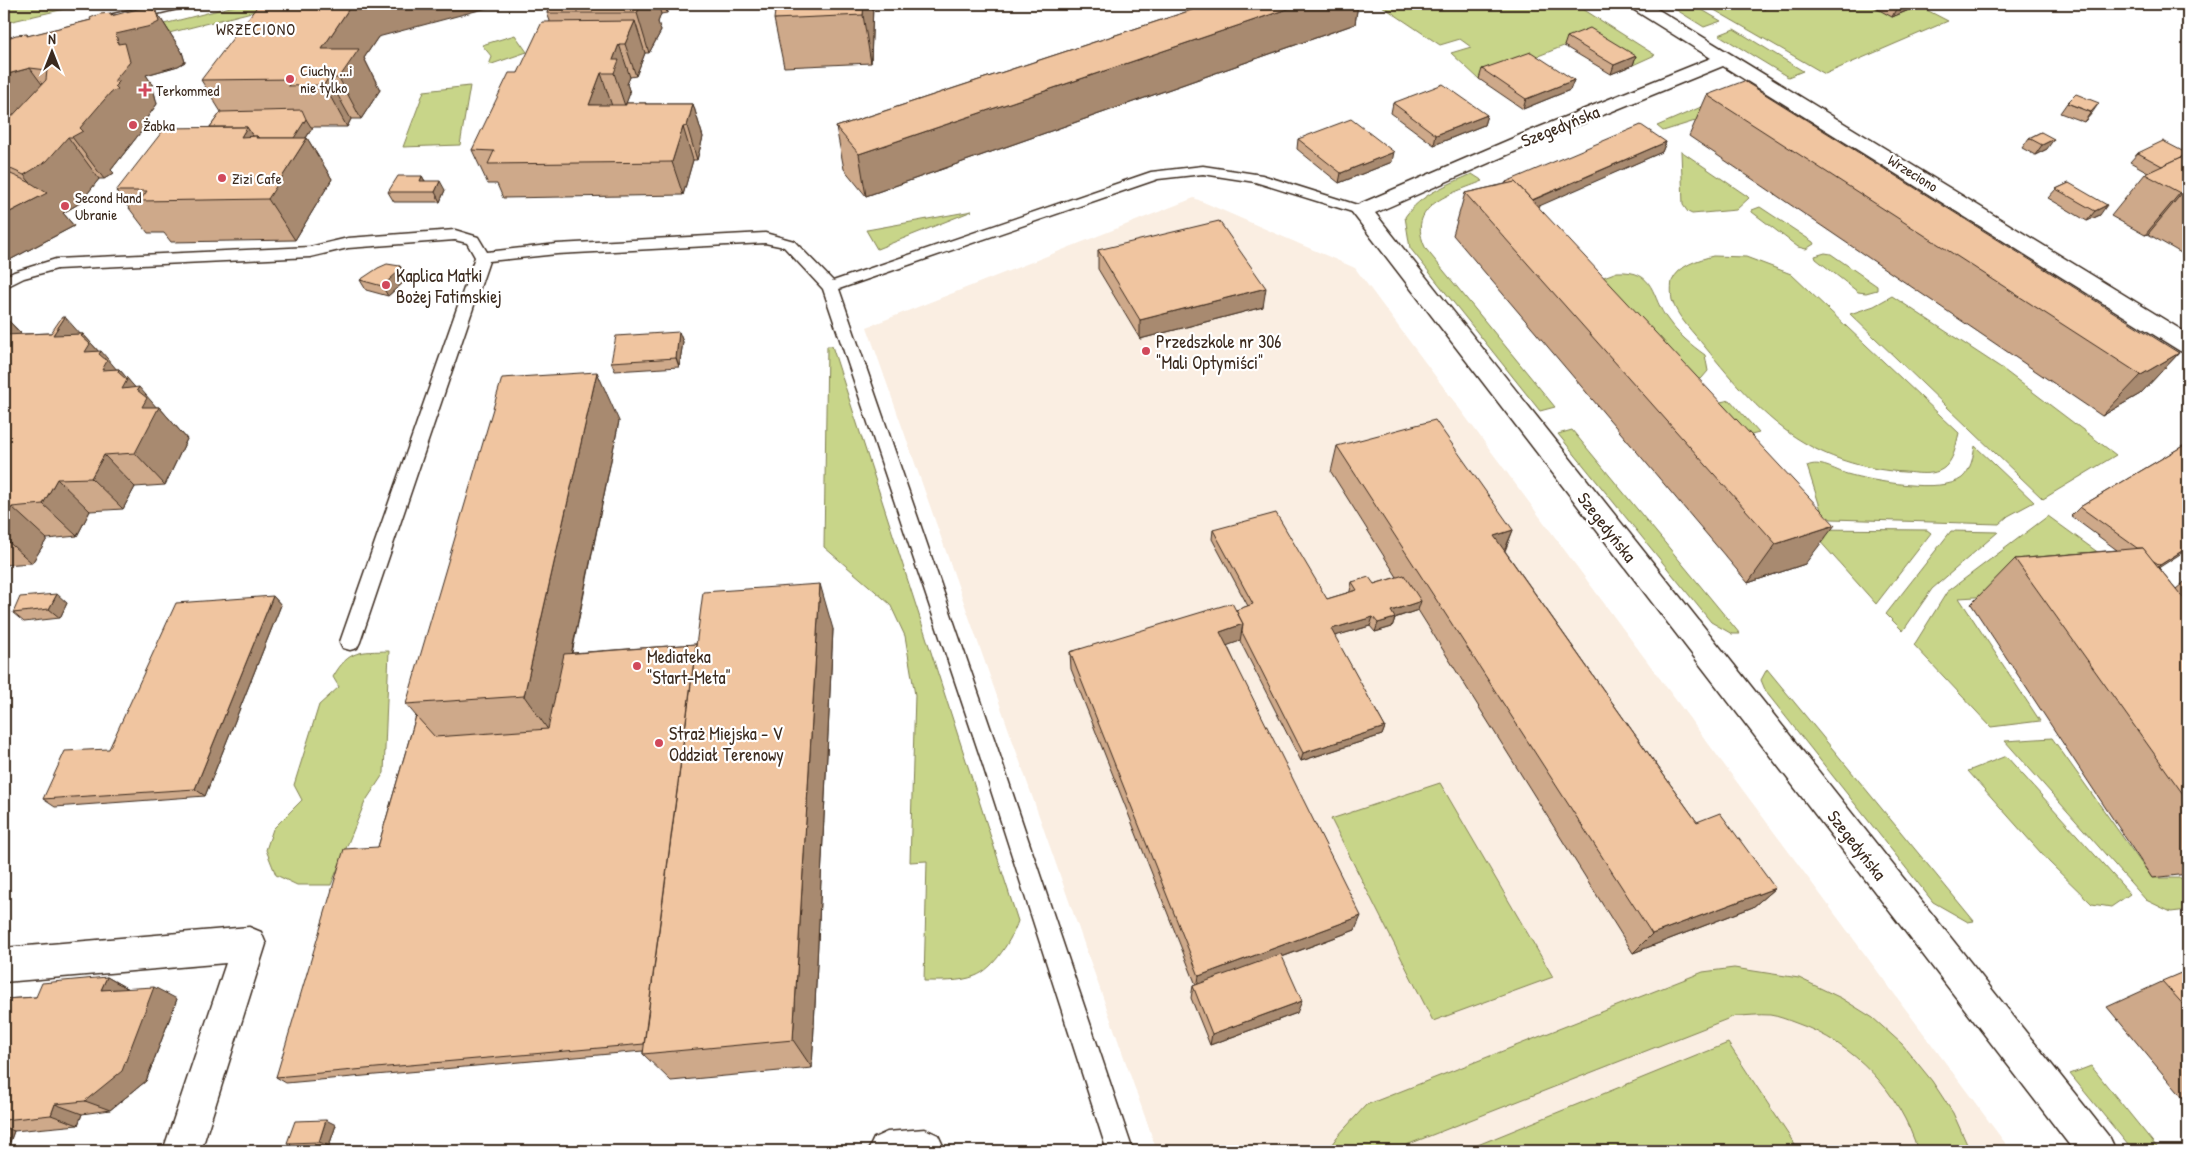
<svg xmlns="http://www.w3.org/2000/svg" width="2192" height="1155" font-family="'Patrick Hand',sans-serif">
<rect width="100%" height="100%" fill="#fff"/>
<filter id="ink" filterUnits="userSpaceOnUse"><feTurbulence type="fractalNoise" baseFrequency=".02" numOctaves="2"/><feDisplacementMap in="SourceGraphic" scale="10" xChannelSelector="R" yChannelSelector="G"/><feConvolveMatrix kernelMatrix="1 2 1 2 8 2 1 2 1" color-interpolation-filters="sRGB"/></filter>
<g filter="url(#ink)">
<polygon fill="#faeee2" points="1194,198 1355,268 2011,1151 1157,1151 867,327"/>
<g fill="#c8d589" stroke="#828054">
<polygon points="4,4 86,4 4,23"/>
<polygon points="242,4 283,4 4,75 4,65"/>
<polygon points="1379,4 1575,4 1655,55 1633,65 1587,37 1479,79 1451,53 1471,47 1460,39 1440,45"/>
<polygon points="1667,4 1692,4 1721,21 1704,27"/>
<polygon points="1704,4 1755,4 1764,9 1778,4 1878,4 1892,17 1919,6 1948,21 1825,74"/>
<polygon points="1734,29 1803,71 1788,77 1719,35"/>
<polygon points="515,35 527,52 489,65 492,57 482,45"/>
<polygon points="470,86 460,145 403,147 424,91"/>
<polygon points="1722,98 1737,108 1663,131 1657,126"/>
<polygon points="1681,151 1747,196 1749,198 1736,210 1692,214 1688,212 1683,205"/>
<path d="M1472,174L1483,181C1451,194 1404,205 1426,249L1555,407L1540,411L1410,248L1405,217C1421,194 1447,185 1472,174Z"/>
<polygon points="1760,207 1813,242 1814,244 1806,249 1798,247 1752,212 1752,210"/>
<polygon points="972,211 877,249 866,230 867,230"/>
<polygon points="1825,253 1831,254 1877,286 1877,290 1866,293 1858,292 1816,259 1815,256"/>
<path d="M1713,256L1746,257L1791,274L1959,433C1956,444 1955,456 1947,465C1937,477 1918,473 1904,472C1869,470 1833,460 1803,442C1764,419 1733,381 1705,347C1694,333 1677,317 1672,300C1671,295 1671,285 1672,281C1679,265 1698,260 1713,256Z"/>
<path d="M1617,272C1657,270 1650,297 1668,320C1678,334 1691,345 1705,355L1708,371L1702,378L1680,385L1601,278Z"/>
<polygon points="1892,296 2000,367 2116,455 2043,499 1850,314 1874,306"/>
<path d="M827,346H832L1018,921C1012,939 994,969 975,976C960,982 940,981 924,981L927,861L910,862L915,695L905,636L890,604L824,547Z"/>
<polygon points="1730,400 1759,433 1736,439 1705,405"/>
<polygon points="1572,430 1740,634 1732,634 1711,622 1558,434"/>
<path d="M1975,446L2034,502L2008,516L1999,524L1831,519L1822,513L1807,466C1820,460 1834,470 1847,474C1872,481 1941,494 1962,478C1971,470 1973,457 1975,446Z"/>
<polygon points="2048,516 2188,618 2091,590 1959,598 2040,721 1991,727 1914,645 1947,592"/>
<polygon points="1809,529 1927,530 1931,533 1876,604"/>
<polygon points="1951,531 1998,532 1932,589 1903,631 1886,614"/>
<path d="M389,651L384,773L365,802L331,885H297L276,875L266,850L273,829L302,800L294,785L319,705L339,687L333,677C349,649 360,652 389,651Z"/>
<polygon points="1767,669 1974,921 1968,922 1933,902 1766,692 1761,680"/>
<polygon points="2052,738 2152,878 2188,878 2188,910 2171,912 2146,900 2005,741"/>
<polygon points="2006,756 2130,894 2111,907 2092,904 2049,862 1968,771"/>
<polygon points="1440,783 1553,977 1433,1021 1331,819"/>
<path d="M1734,968L1799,978L1841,998L1873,1018L1902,1044L1932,1081L1953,1113L1970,1151H1918C1900,1092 1854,1043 1796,1023C1788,1020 1778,1016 1770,1015C1759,1014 1747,1016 1735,1016L1404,1146L1399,1151H1327L1337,1137L1366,1105L1703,972Z"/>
<polygon points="1728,1043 1799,1151 1463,1151"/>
<polygon points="2091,1066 2160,1151 2133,1151 2070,1074"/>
</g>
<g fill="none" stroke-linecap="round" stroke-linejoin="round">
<g stroke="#3b2a1e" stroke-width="3">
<polygon id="lane" points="1203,166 1262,175 1367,208 1369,211 1367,214 1362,215 1255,182 1203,174 1158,179 839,289 999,753 1133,1151 1107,1151 979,753 823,289 784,247 765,243 557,254 489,261 360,642 357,648 350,650 343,648 340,642 475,257 467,243 455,240 348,248 310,257 57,269 24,278 4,288 4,277 14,272 56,259 310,247 348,238 455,230 478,237 487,252 557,244 765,233 794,241 833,281 1151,172"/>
</g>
<g stroke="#3b2a1e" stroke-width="3">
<g id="street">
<polygon points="1628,4 1649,4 2188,334 2188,353 2180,351 1723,66 1539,141 1375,213 2110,1138 2116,1151 2074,1151 1351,211 1355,206 1525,133 1711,58 1631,8"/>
<polygon points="249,927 261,932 266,944 201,1151 163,1151 226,963 4,982 4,948"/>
<polygon points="925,1129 938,1135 944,1148 942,1151 868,1151 874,1138 887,1132"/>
</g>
</g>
<g stroke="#3b2a1e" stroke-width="3">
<polygon id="secondary" points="155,4 185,4 182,8 115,24 109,23 106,19 109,15"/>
</g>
<use href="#lane" fill="#fff" fill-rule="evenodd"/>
<use href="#street" fill="#fff" fill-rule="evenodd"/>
<use href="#secondary" fill="#fff" fill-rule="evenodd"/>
</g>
<g fill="#cea98a" stroke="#3b2a1e">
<polygon points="551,4 669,4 670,5 667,13 661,14 658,22 661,31 649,53 645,53 636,76 630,77 627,84 630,93 626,103 646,103 646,104 693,104 703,137 697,160 693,160 683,195 503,198 497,184 488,184 472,150 518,73 550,21 547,13"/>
<polygon points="873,4 871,63 784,67 774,19"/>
<polygon points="1210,4 1358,4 1355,24 866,196 844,169 836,127"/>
<polygon points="1755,4 1778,4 1764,9"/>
<polygon points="1873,4 1914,4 1911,9 1892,17 1872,6"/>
<polygon points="156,11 182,52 185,62 178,66 146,75 152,84 157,104 146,119 149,122 145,127 147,130 140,133 111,170 114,173 104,179 99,179 80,203 63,213 74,226 4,263 4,125 27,34 28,36 91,20 111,13 113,15"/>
<polygon points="378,37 364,58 380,90 361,119 351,119 347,127 313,127 306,138 307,138 332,179 295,240 171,242 164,233 148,233 116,191 210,127 221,112 201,80"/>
<polygon points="1567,37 1636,56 1633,65 1611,74 1564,46"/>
<polygon points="1482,69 1574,80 1570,90 1523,109 1479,79"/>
<polygon points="1707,95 2179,353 2140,394 2102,416 1689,136"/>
<polygon points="1393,103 1487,115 1484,125 1434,145 1391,113"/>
<polygon points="2067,103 2092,113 2084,122 2060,113"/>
<polygon points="2041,132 2047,149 2035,155 2022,148 2029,138"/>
<polygon points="1298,139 1392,162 1339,183 1297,149"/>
<polygon points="1666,142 1662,152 1537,206 1805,564 1748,583 1453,235 1465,193 1505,184 1506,182"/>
<polygon points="2138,153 2188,154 2188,257 2148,234 2145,235 2111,216 2145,174 2148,172 2130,162"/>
<polygon points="422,176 425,181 445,190 440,202 394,202 388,192"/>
<polygon points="2069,183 2100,215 2087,221 2048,198 2056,189"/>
<polygon points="1098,250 1263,307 1140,339 1098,269"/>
<polygon points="400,266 406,276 404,282 388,296 366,290 360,280"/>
<polygon points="8,320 22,334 51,333 83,334 99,352 116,369 119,369 135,388 156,407 159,407 187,439 165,485 135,487 123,509 90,511 77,536 47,539 32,563 4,565 4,321"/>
<polygon points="679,332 683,342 679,367 615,371 611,362"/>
<polygon points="619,421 572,653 696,644 833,629 812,1068 671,1081 643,1054 643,1051 286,1083 276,1077 378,847 416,716 406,704"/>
<polygon points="2188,443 2159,568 2176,589 2188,579 2188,603 2185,600 2188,604 2188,874 2152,878 1971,604 2015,559 2117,550 2071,516 2080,507"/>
<polygon points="1337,446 1513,530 1505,551 1697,822 1775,888 1753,907 1633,953 1418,610 1395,618 1392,627 1375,632 1370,626 1334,636 1385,727 1382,735 1301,761 1240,641 1227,645 1355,930 1282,957 1297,1013 1210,1045 1191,998 1193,986 1196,985 1071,669 1070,652 1236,610 1248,606 1212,539 1213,530 1327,599 1350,592 1350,591 1352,582 1374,584 1397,577 1331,472"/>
<polygon points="273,596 281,605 205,796 55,807 43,799 109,749"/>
<polygon points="67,603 60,618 24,622 13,613"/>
<polygon points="2188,970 2188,1104 2107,1007"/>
<polygon points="107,977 128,989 177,999 146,1081 110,1110 82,1114 78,1125 14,1131 10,1142 4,1142 4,999 36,997"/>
<polygon points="336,1125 329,1146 298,1148 287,1143"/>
</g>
<g fill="#a88a70" stroke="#3b2a1e">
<polygon points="352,4 502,4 378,37 364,58 380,90 361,119 339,78 322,49"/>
<polygon points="641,4 658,4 661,14 658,22 661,31 649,53 637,13"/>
<polygon points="664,4 669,4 670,5 667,13"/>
<polygon points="864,4 873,4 871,63 863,15"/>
<polygon points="1302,4 1358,4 1355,24 866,196 859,154"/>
<polygon points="1766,4 1778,4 1764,9"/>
<polygon points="1905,4 1914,4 1911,9 1892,17 1897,7"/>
<polygon points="156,11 182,52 185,62 178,66 146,75 152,84 157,104 146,119 149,122 145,127 147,130 140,133 111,170 114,173 104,179 72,137 115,86 114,81 118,44 111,13 124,32"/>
<polygon points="635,21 645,53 636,76 625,44"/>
<polygon points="619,44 630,77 627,84 630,93 625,106 614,73 613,60"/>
<polygon points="1636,56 1633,65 1611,74 1614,65"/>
<polygon points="30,68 61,110 4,125 4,75"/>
<polygon points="601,73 612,106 589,105"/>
<polygon points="328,78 351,119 347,127 324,85"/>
<polygon points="1574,80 1570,90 1523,109 1526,99"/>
<polygon points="2099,103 2092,113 2084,122 2091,112"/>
<polygon points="693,104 703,137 697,160 687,126"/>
<polygon points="1487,115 1484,125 1434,145 1436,135"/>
<polygon points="306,119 311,127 313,127 286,168 280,158"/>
<polygon points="247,127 273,169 241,137"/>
<polygon points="683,127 693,160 683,195 672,162"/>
<polygon points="257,136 282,177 307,138 332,179 295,240 268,199 256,138"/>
<polygon points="68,137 99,179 80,203 63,213 74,226 4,263 4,215 41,196 24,175"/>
<polygon points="2054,139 2047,149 2035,155 2042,145"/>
<polygon points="1666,142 1662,152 1528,211 1531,201"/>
<polygon points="1394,152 1392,162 1339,183 1341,173"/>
<polygon points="422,176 427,185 420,181"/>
<polygon points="440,181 445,190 440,202 435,192"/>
<polygon points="2183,192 2148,234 2145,235 2180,193"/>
<polygon points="2107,205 2100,215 2087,221 2095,211"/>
<polygon points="400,266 406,276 404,282 388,296 382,286"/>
<polygon points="1266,288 1263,307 1140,339 1140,320"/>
<polygon points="65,317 82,336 83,334 100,353 101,351 118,371 119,369 146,400 137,390 139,387 158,409 159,407 187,439 165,485 135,453 53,335"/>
<polygon points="8,320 39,353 4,342 4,326"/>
<polygon points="679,332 683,342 679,367 676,358"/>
<polygon points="2179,353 2140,394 2102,416 2141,375"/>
<polygon points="597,372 619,421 554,738 524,696"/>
<polygon points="104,455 135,487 123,509 91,478"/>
<polygon points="57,479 90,511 77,536 43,504"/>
<polygon points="12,507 47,539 32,563 4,538 4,520"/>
<polygon points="1835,525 1805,564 1748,583 1776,544"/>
<polygon points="1513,530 1502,556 1494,536"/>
<polygon points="2188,547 2188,549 2149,574 2160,565"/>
<polygon points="820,584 833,629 812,1068 793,1040"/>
<polygon points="57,594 67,603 60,618 49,609"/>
<polygon points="273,596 281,605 205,796 195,789"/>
<polygon points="1421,601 1418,610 1388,620 1391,611"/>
<polygon points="1373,617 1370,626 1328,638 1331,629"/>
<polygon points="1395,618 1392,627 1375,632 1378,623"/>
<polygon points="1243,624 1240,641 1218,649 1220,632"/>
<polygon points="1385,727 1382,735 1301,761 1303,753"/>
<polygon points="1775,888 1753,907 1633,953 1652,934"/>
<polygon points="1361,916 1355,930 1197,988 1199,976"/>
<polygon points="107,977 130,990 101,990"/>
<polygon points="154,987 177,999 146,1081 110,1110 85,1101"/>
<polygon points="1302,1001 1297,1013 1210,1045 1212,1034"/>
<polygon points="55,1104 82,1114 78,1125 51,1115"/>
<polygon points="326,1120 336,1125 329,1146 319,1142"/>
<polygon points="4,1127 14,1131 10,1142 4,1140"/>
</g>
<g fill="#f0c5a0" stroke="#3b2a1e">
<polygon points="259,4 352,4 322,49 359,49 339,78 328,78 324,85 288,86 294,79 201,80"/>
<polygon points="551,4 641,4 637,13 547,13"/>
<polygon points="776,4 864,4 863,15 774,19"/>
<polygon points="1210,4 1302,4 859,154 836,127"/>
<polygon points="1891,4 1905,4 1897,7"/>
<polygon points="145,7 156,11 159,22 151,26 116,34 118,44 125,43 130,62 114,81 120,81 115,86 118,89 111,92 80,128 83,131 72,137 68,137 47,161 24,175 4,166 4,125 46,80 47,70 30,68 4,75 4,42 5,41 5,39 16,35 27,34 27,36 91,20 90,18 100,14 111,13 111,16"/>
<polygon points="635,21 625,44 619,44 613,60 619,60 614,73 601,73 589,105 626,105 626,103 646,103 645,104 693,104 687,126 683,127 672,162 488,164 494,151 472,150 509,73 518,73 542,22"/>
<polygon points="1590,28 1636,56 1614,65 1567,37"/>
<polygon points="1531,52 1574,80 1526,99 1482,69"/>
<polygon points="1744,81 2179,353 2141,375 1707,95"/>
<polygon points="1443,84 1487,115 1436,135 1393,103"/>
<polygon points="2076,94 2099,103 2091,112 2067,103"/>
<polygon points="302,110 306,119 294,138 259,138 257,136 253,136 247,127 210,127 221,112"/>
<polygon points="1351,119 1394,152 1341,173 1298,139"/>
<polygon points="1641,125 1666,142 1532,200 1515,182 1508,184 1506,182"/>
<polygon points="247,127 241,137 257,136 256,138 307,138 268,199 140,201 147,191 116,191 165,128"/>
<polygon points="2041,132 2054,139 2042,145 2029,138"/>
<polygon points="2163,141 2188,154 2162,166 2138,153"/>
<polygon points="2188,154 2188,195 2183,192 2180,193 2145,174"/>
<polygon points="4,171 31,183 47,193 4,215"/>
<polygon points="398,176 422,176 420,181 440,181 435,192 388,192"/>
<polygon points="1515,182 1835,525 1776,544 1465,193"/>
<polygon points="2069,183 2107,205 2095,211 2056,189"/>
<polygon points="1219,221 1266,288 1140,320 1098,250"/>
<polygon points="387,264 400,266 398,272 382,286 360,280 378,268"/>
<polygon points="62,317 65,317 53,335 83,334 81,336 90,344 85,352 101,351 99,354 107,361 102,370 119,369 118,372 127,380 122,389 139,387 137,390 147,398 142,407 159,407 135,453 104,455 91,478 57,479 43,504 12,507 4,520 4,335 51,333"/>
<polygon points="5,320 8,320 4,326 4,321"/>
<polygon points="679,332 676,358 611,362 616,336"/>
<polygon points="597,372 524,696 406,704 502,378"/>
<polygon points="1435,420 1513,530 1494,536 1697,822 1720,813 1775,888 1652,934 1337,446"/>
<polygon points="2188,443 2188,547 2160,565 2152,560 2143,548 2137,548 2080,507"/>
<polygon points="1276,513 1327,599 1357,590 1352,582 1369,577 1374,584 1404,575 1421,601 1391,611 1395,618 1378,623 1373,617 1331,629 1385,727 1303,753 1242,632 1243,624 1236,610 1253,604 1213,530"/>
<polygon points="2143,548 2188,604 2188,801 2015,559"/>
<polygon points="2188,579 2188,586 2184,582"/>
<polygon points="820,584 793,1040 643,1054 703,592"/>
<polygon points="57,594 49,609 13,613 20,597"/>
<polygon points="273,596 195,789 43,799 65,751 109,749 176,603"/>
<polygon points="1232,603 1243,624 1220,632 1361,916 1199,976 1070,652"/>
<polygon points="696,644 644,1044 276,1077 344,849 378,847 416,716 435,737 548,729 564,654"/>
<polygon points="1281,954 1302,1001 1212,1034 1193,986"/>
<polygon points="2188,970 2188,1010 2162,981"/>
<polygon points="107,977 101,990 154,987 122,1071 85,1101 55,1104 51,1115 4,1120 4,999 36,997 42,983"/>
<polygon points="326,1120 319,1142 287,1143 295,1121"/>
</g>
</g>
<g fill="#d1495b" stroke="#fff" stroke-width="2">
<circle cx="290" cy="79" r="5"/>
<path d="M142.5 82.5h5v5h5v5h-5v5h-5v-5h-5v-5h5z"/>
<circle cx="133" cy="125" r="5"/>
<circle cx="222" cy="178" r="5"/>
<circle cx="65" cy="206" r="5"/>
<circle cx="386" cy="285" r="5"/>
<circle cx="1146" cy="351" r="5"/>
<circle cx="637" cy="666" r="5"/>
<circle cx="659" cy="743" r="5"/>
</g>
<g text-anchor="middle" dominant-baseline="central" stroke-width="4.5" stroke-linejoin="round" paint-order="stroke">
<g font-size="15" fill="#3b2a1e" stroke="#fff" text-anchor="start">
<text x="300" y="70">Ciuchy ...i<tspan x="300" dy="17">nie tylko</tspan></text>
<text x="156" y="90">Terkommed</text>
<text x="143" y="125">Żabka</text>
<text x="232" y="178">Zizi Cafe</text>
<text x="75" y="197">Second Hand<tspan x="75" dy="17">Ubranie</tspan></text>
</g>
<g font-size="15" fill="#3b2a1e" stroke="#fff">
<text transform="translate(1913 173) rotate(32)">Wrzeciono</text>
</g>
<g font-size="16" letter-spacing="1" fill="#3b2a1e" stroke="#fff">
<text x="256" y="29">WRZECIONO</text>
</g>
<g font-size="18" fill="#3b2a1e" stroke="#fff">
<text transform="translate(1560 126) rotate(-22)">Szegedyńska</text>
<text transform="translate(1607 527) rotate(52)">Szegedyńska</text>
<text transform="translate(1857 845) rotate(52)">Szegedyńska</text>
</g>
<g font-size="18" fill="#3b2a1e" stroke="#fff" text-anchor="start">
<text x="396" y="275">Kaplica Matki<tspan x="396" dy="21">Bożej Fatimskiej</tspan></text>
<text x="1156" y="341">Przedszkole nr 306<tspan x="1156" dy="21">"Mali Optymiści"</tspan></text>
<text x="647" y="656">Mediateka<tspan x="647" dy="21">"Start-Meta"</tspan></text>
<text x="669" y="733">Straż Miejska - V<tspan x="669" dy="21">Oddział Terenowy</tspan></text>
</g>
</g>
<rect width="2192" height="1155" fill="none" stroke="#fff" stroke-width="20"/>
<rect x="10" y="10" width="2172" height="1135" fill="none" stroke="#3b2a1e" stroke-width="2" filter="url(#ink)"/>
<g transform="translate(52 52)" stroke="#ffffff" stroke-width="4" paint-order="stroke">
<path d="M0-4L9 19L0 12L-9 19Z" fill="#3b2a1e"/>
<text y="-8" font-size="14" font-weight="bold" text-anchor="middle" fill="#3b2a1e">N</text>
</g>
</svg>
